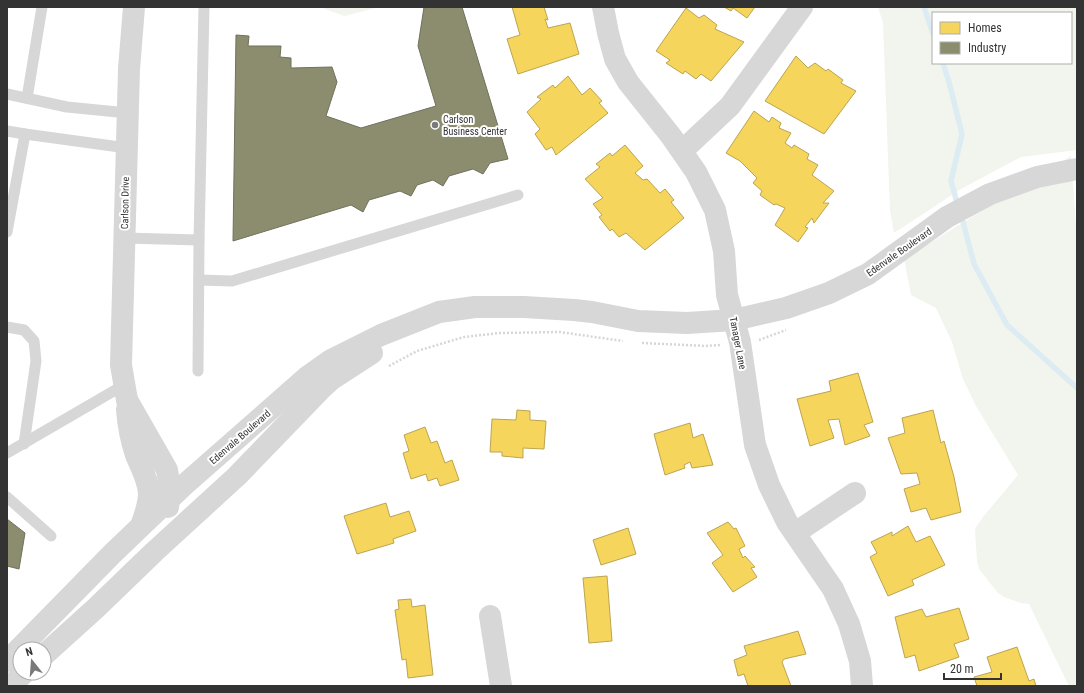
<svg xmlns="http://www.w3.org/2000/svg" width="1084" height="693" font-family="'Roboto Condensed',sans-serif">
<rect width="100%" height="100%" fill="#fff"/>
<g fill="#f1f5ed" fill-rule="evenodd">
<polygon points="320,7 380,7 344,16"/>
<path d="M878,7H1077V150L1021,157L961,189L894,233L890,210L883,23ZM933,13H1071V63H933Z"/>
<polygon points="1071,156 1077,239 1077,686 1069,686 1029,604 1021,603 1004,597 998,593 979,569 977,561 975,529 983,517 1018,475 976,406 963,379 952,342 936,308 911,295 904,259"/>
</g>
<g fill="#f6d55c" stroke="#bca450">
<polygon points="512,7 544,7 548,20 545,19 548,28 570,23 579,54 518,74 507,39 520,35"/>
<polygon points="724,7 755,7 747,18 733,8 731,11"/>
<polygon points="686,8 699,18 704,15 717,25 715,29 744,42 711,81 701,74 696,79 685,71 683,74 666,63 670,60 656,51"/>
<polygon points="796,56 808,68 815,63 826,71 828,69 843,80 841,83 856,91 824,134 765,101"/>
<polygon points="568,76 582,95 590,88 602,101 599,103 608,113 556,155 552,147 546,150 535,134 540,129 527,112 541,99 537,97 553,85 555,88"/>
<polygon points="754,111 769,122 772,117 781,123 779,128 791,133 785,143 792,148 794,145 809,154 807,159 818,165 812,175 834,191 823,203 829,203 814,223 812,218 805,227 808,228 798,242 775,225 785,208 776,204 774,205 760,195 762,191 753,183 757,178 740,161 726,153"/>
<polygon points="625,145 643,166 635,173 643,180 647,179 660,193 665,189 674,200 671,202 684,218 645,250 626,233 619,237 612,229 610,231 599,217 602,215 593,204 603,198 585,179 600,167 596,164 610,153 612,156"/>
<polygon points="858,373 873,422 864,425 870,436 845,445 839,419 828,420 834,438 810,446 797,399 831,391 829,381"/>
<polygon points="517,410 530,411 530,420 546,421 544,449 523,448 523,458 502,456 502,452 490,452 492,419 516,420"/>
<polygon points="933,410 941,443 944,441 954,477 961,512 931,520 926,508 911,512 904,489 920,484 917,473 901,474 888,438 905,433 902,418"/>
<polygon points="690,423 693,438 703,434 713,465 692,468 690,462 684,465 685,468 665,475 654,434"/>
<polygon points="425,427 431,443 437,441 445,463 452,460 459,480 440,486 437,478 428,481 426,474 411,479 403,453 409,451 404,435"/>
<polygon points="386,503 390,517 409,511 416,531 393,539 394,543 357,554 344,516"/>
<polygon points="728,522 734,529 736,528 745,546 739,549 743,558 745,556 755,567 751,568 757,577 733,592 712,563 723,555 707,533"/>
<polygon points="908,526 916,542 930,536 945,565 912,580 914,585 888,596 870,557 877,553 871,542 892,532 892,536"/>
<polygon points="628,528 636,554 601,565 593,540"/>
<polygon points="607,576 612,641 589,643 583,578"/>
<polygon points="411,599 412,607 425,605 433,675 408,678 406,659 402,660 395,610 399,609 398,600"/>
<polygon points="959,608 969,639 954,644 959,657 919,671 915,655 905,658 895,617 922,609 926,617"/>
<polygon points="798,631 806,654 784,659 782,662 791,686 748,686 744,674 738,676 734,660 747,655 744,646"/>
<polygon points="1017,647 1029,681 1034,679 1036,686 977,686 974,677 992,672 987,657"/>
</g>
<g fill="#8c8c6e" stroke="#71715c">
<polygon points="424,7 462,7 508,159 490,163 483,174 473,169 449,176 443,186 433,180 417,185 411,196 400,191 369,200 363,212 351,205 233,241 236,35 249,36 248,46 281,46 280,57 291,58 291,68 332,67 337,82 326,116 361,128 436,106 418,46"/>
<polygon points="7,519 25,533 19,569 7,566"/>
</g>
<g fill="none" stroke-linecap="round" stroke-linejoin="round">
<g stroke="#ddebf3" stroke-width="5.5">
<polyline points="924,7 933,34"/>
<polyline points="943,63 949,82 962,134 951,181 958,206"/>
<polyline points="961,214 974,264 1007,325 1077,388"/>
</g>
<g stroke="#d6d6d6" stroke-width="2.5" stroke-dasharray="2 2" stroke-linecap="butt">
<polyline points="759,340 786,330"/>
<polyline points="642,343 706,346 720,345"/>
<polyline points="389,366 417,351 464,337 500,333 560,332 623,341"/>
</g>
<g stroke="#d7d7d7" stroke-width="11">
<polyline points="7,94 67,107 128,113"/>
<polyline points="27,98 42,7"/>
<polyline points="7,131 25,134"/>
<polyline points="7,232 25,134 127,148"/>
<polyline points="124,238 199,240 204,7"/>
<polyline points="199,280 232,281 518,195"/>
<polyline points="7,327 24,330 34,341 36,361 24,444"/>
<polyline points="198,371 199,240"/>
<polyline points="7,453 124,385"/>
<polyline points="7,497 51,536"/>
</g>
<g stroke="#d7d7d7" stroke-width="22">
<polyline points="603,7 608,33 615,59 628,82 671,136 696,172 715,210 724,251 727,295 740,342 755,445 769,485 787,522 833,589 849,624 860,661 862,686"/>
<polyline points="682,151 730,106 802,7"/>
<polyline points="127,400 121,365 129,69 134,7"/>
<polyline points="795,533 855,493"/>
<polyline points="490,616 501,686"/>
</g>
<g stroke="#d7d7d7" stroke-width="22">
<path d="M127,400L167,470C170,483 170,494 168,507"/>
<path d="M127,409C128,424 131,440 136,455C141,467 148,479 149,493C149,505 145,515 141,526"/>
<polyline points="44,655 96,608 154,552 237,476 320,390 332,379 372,353"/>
<polyline points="7,661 112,554 183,486 307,377 331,360 381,335 439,312 475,307 524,307 574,310 592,312 638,321 687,323 734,320 786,308 829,293 868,274 947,217 990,194 1037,177 1077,169"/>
<polyline points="10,686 24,673"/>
</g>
</g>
<circle fill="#7a7a7a" stroke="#fff" stroke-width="1.5" cx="435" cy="125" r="4"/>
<g text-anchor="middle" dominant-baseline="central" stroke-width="4" stroke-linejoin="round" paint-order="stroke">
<g font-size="10" fill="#333" stroke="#fff" text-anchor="start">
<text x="443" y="119">Carlson<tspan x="443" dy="12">Business Center</tspan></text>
</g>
<g font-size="10" fill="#333" stroke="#fff">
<text transform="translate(125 203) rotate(-89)">Carlson Drive</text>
<text transform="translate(899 252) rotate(-35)">Edenvale Boulevard</text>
<text transform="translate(738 343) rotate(79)">Tanager Lane</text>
<text transform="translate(240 437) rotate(-41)">Edenvale Boulevard</text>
</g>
</g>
<rect width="1084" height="693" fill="none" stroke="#333333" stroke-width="16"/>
<rect x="932" y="12" width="140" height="52" fill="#ffffff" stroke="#adadad"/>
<rect x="940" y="22" width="20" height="12" fill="#f6d55c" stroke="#adadad"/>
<text x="968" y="32" font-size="12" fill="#333333">Homes</text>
<rect x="940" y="42" width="20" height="12" fill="#8c8c6e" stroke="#adadad"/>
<text x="968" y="52" font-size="12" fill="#333333">Industry</text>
<g transform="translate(32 661) rotate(343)"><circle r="19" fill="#ffffff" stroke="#adadad"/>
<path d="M0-3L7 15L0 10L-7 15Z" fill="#7a7a7a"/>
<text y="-6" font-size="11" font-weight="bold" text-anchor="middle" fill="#333333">N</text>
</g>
<path d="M944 673v6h57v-6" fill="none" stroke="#333333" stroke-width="2"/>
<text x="950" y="673" font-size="12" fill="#333333" stroke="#ffffff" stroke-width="3" paint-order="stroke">20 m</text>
</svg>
